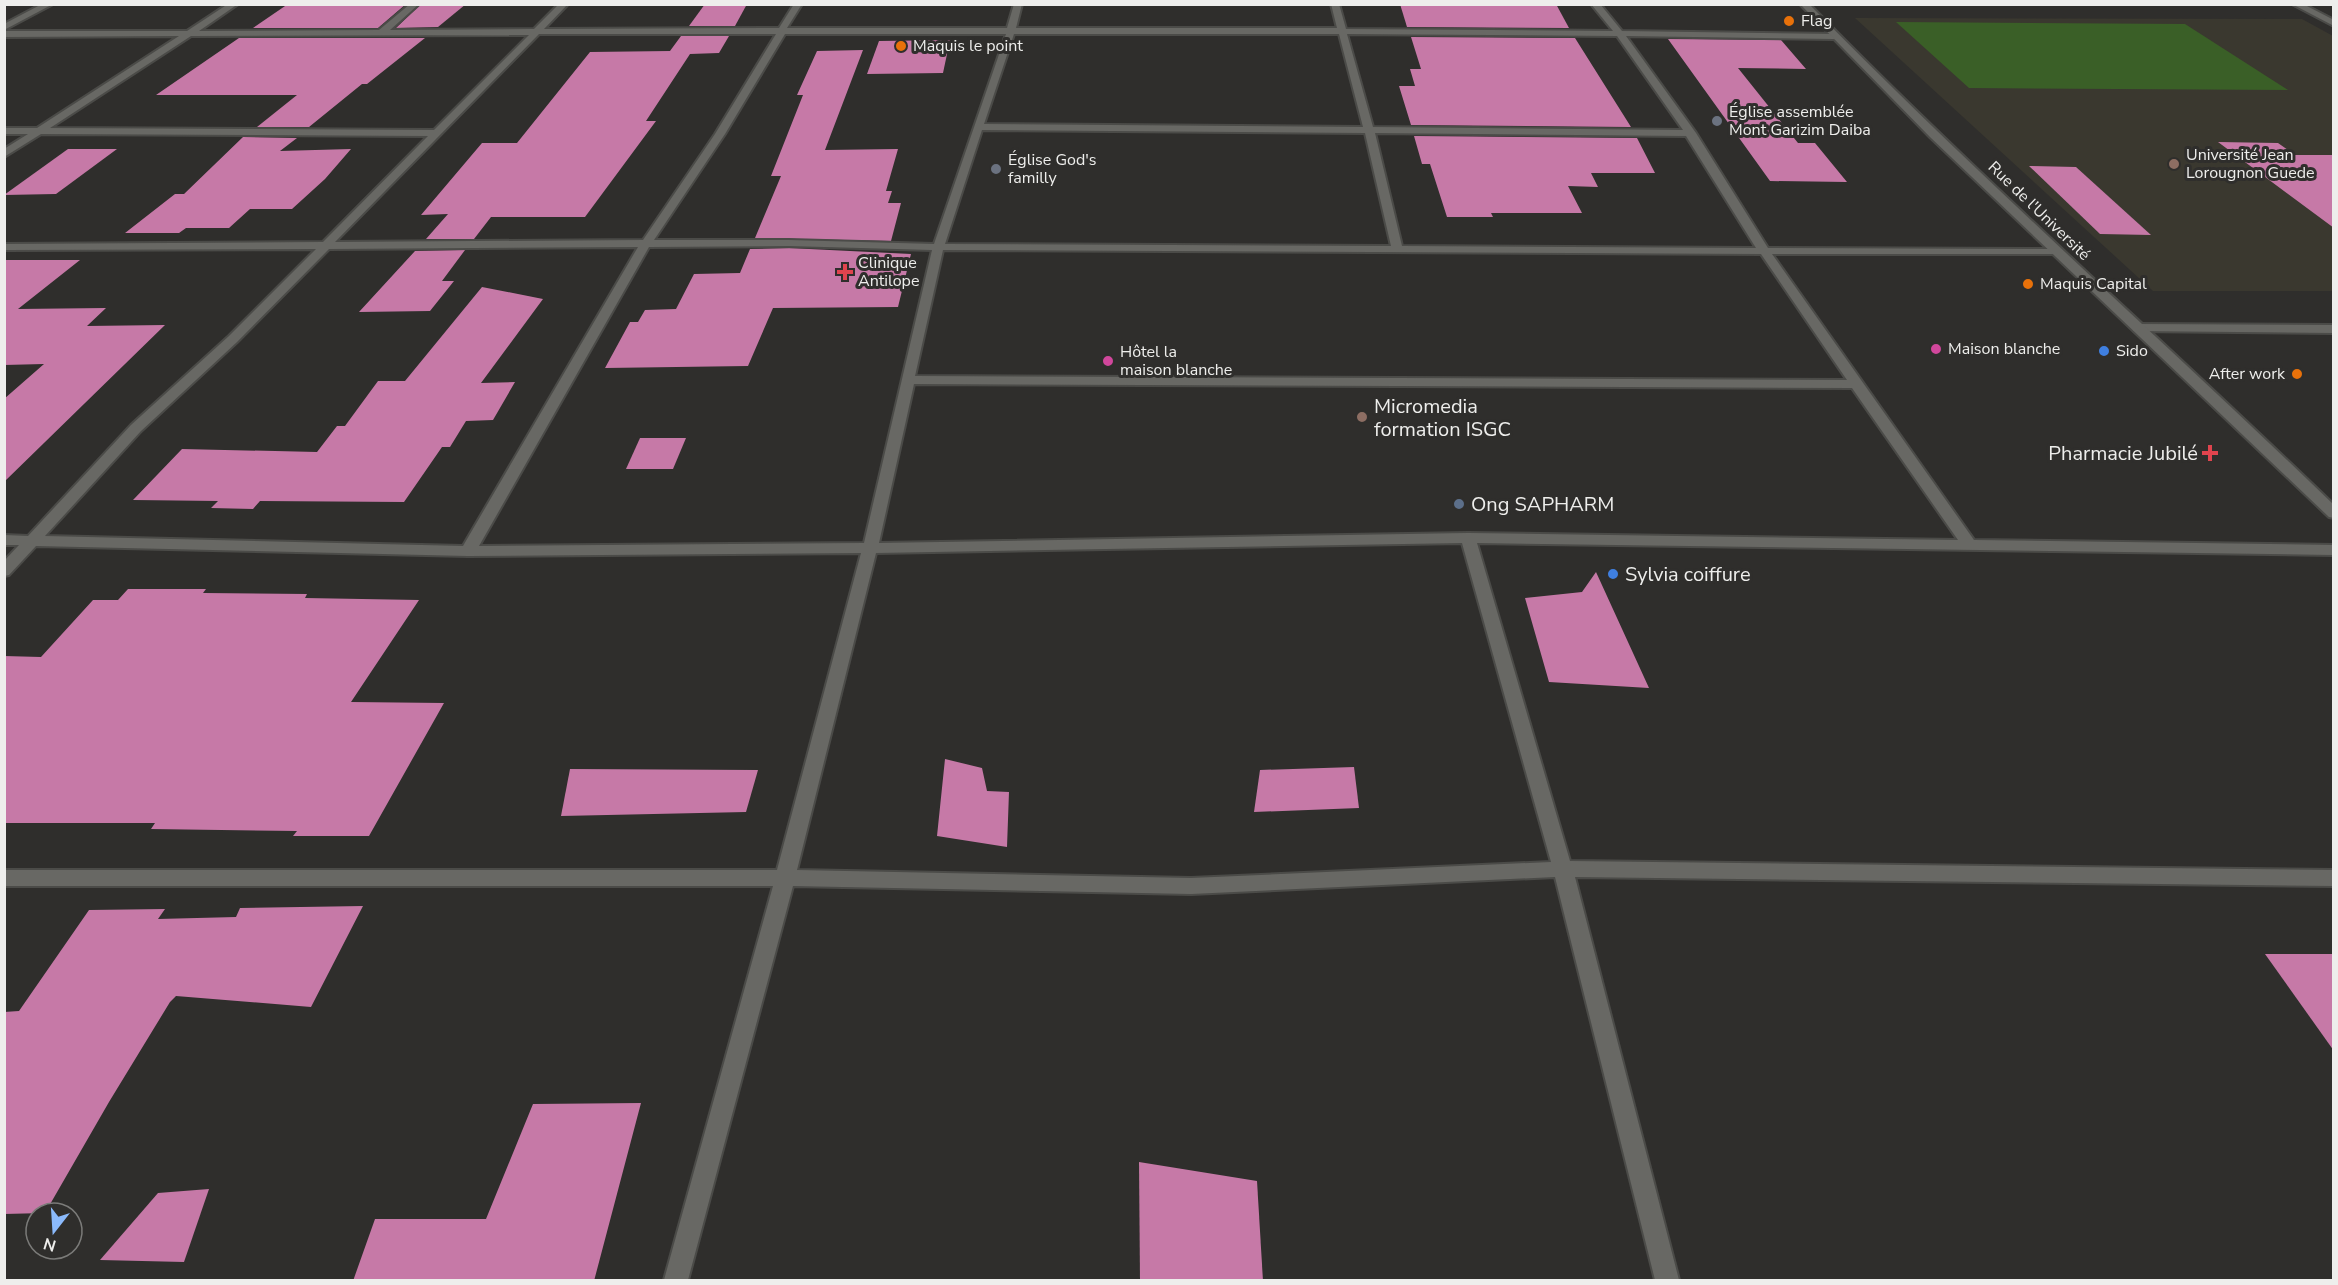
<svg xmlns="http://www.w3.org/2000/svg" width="2338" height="1285" font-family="'Nunito Sans',sans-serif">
<rect width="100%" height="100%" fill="#2f2e2c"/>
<polygon fill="#3a382f" points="1855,18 2302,19 2333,36 2333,291 2153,291"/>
<polygon fill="#3a5f27" points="1896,22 2185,24 2288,90 1969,88"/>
<g fill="#c679a7">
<polygon points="288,4 406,4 378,28 253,28"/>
<polygon points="421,4 466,4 438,27 396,28"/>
<polygon points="705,4 747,4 735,26 689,26"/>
<polygon points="1400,4 1556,4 1569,28 1407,27"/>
<polygon points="681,36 729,36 719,53 690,54 646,121 656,121 585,217 491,217 474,239 426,239 448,214 421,215 482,143 517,143 590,52 670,51"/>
<polygon points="1411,37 1575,38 1631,127 1411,125 1399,86 1415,86 1410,69 1421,69"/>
<polygon points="239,38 425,38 367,84 362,84 309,127 257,127 297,95 156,95"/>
<polygon points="1668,39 1781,40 1806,69 1738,68 1798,143 1815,143 1847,182 1770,181"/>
<polygon points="950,40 943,73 867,74 879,41"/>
<polygon points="863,50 825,150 898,149 886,191 892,191 888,203 901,203 891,241 755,238 781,176 771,176 803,95 797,95 817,51"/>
<polygon points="1414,136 1637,138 1655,173 1591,173 1598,187 1568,186 1582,213 1491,213 1493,217 1447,217 1430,164 1422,164"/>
<polygon points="243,137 297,138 280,151 351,149 325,179 292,209 250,209 229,228 186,228 179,233 125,233 175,194 184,194"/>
<polygon points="2218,142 2278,143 2295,155 2334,155 2334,228"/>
<polygon points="68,149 117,149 56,194 4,195"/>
<polygon points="2029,166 2076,167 2151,235 2100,234"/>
<polygon points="789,248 911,254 898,307 773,308 748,366 605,368 630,322 638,322 645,310 676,309 694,274 740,273 750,249"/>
<polygon points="465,250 442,281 454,281 430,311 359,312 415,251"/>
<polygon points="4,260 80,260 18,309 106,308 87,326 165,325 4,482 4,399 44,364 4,365"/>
<polygon points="482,287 543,299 481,383 515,382 493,420 466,421 450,447 442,447 404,502 260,501 253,509 211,508 218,501 133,500 182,449 317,452 337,426 345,426 378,381 405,381"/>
<polygon points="640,438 686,438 673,469 626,469"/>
<polygon points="1596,572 1649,688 1549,682 1525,598 1582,592"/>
<polygon points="128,589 206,589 203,593 307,594 305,598 419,600 351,702 444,703 369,836 293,836 297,831 151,829 155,823 4,823 4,656 41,657 93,600 118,600"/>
<polygon points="945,759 982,768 987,791 1009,792 1007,847 937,836"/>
<polygon points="1354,767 1359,808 1254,812 1260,770"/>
<polygon points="570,769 758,770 746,812 561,816"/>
<polygon points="363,906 311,1007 176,996 170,1002 109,1102 45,1213 4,1214 4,1012 19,1011 89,910 165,909 158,919 236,917 240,908"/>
<polygon points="2265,954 2334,954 2334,1051"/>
<polygon points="641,1103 594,1281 353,1281 375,1219 486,1219 533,1104"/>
<polygon points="1139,1162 1257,1181 1263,1281 1140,1281"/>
<polygon points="209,1189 184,1262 100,1260 158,1193"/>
</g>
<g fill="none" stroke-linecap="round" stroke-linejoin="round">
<g stroke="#4b4b48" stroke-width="4">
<g id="minor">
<polygon points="42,4 53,4 4,30 4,24"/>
<path d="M228,4H238L199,31L379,30L410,4H419L390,30L534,29L559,4H568L544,29L779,28L794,4H802L787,28H1007L1014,4H1022L1016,28H1337L1331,4H1339L1346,29L1613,31L1591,4H1600L1622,31L1837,34L1838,36L1834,39L1626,36L1696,133L1768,248L2061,249L2063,251L2057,254H1772L1974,540L2334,545V555L1477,543L1570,861L2334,870V886L1575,877L1679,1280H1655L1555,877L1191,894L793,886L688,1280H664L773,886H4V870H777L861,553L468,556L36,546L9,575L4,576V561L19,545H4V535L28,536L131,425L229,336L316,249L4,250V244L323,242L428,136L41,134L4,157V149L28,134H4V128H37L179,36L4,37V31H187ZM539,34H776L715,134L643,240L335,242ZM785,34H1006L934,244L789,240H654L725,134ZM1014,34H1339L1363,127L984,124ZM1347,34L1617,36L1683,130L1373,127ZM529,35L434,130L50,128L191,36ZM982,130L1365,133L1391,246L945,244ZM1375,133L1686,136L1756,248L1402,246ZM789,246L932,250L864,543L479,546L649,247ZM638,247L463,546L45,536L141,431L237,342L329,249ZM943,250L1761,254L1847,380L915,376ZM914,384L1852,388L1958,540L1468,533L879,543ZM1462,543L1551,862L1191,878L797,870L876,553Z"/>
<polygon points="2292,4 2303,4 2334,20 2334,26"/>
<polygon points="2138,324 2334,325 2334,333 2134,331 2132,328"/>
</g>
</g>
<g stroke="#4b4b48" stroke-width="4">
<path id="tertiary" d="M1800,4H1809C1978,177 2160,337 2334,505V518L2329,517L1930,137Z"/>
</g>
<use href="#minor" fill="#686864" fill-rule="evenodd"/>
<use href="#tertiary" fill="#686864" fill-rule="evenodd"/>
</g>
<g fill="#e8710a" stroke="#2f2e2c" stroke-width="2">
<circle cx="1789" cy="21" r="6"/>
<circle cx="901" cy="46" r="6"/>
<circle cx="2028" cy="284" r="6"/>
<circle cx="2297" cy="374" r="6"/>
</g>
<g fill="#6b7280" stroke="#2f2e2c" stroke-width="2">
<circle cx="1717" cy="121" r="6"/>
<circle cx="996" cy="169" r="6"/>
</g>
<g fill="#8d6e63" stroke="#2f2e2c" stroke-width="2">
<circle cx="2174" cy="164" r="6"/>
<circle cx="1362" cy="417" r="6"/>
</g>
<g fill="#e0444e" stroke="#2f2e2c" stroke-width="2">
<path d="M842 263h6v6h6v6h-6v6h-6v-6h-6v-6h6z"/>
<path d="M2207 444h6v6h6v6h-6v6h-6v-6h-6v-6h6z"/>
</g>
<g fill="#d1479c" stroke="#2f2e2c" stroke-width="2">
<circle cx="1936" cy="349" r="6"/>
<circle cx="1108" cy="361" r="6"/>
</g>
<g fill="#3f7fe0" stroke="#2f2e2c" stroke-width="2">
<circle cx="2104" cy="351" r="6"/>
<circle cx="1613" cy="574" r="6"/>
</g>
<circle fill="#5c6f8a" stroke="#2f2e2c" stroke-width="2" cx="1459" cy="504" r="6"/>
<g text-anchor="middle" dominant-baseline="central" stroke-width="6" stroke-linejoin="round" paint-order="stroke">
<g font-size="16" fill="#eeeeec" stroke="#2f2e2c" text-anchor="start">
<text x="1801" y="21">Flag</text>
<text x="913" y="46">Maquis le point</text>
<text x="1729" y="112">Église assemblée<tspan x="1729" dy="18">Mont Garizim Daiba</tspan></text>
<text x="2186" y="155">Université Jean<tspan x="2186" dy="18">Lorougnon Guede</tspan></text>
<text x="1008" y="160">Église God's<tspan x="1008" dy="18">familly</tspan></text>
<text x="858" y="263">Clinique<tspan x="858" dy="18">Antilope</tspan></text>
<text x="2040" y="284">Maquis Capital</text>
<text x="1948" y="349">Maison blanche</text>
<text x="2116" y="351">Sido</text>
<text x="1120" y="352">Hôtel la<tspan x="1120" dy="18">maison blanche</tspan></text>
<text x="2285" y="374" text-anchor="end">After work</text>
</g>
<g font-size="16" fill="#eeeeec" stroke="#2f2e2c">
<text transform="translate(2039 211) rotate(44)">Rue de l'Université</text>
</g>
<g font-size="20" fill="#eeeeec" stroke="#2f2e2c" text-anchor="start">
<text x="1374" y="406">Micromedia<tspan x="1374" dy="23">formation ISGC</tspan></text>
<text x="2198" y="453" text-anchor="end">Pharmacie Jubilé</text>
<text x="1471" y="504">Ong SAPHARM</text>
<text x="1625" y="574">Sylvia coiffure</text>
</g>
</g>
<rect width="2338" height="1285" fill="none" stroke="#eeeeec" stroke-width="12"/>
<g transform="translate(54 1231) rotate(197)"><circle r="28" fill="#2f2e2c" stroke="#7b7b79" stroke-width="1.5"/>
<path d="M0-4.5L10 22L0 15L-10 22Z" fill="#8bbafc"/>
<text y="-9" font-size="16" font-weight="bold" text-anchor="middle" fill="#eeeeec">N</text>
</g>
</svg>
